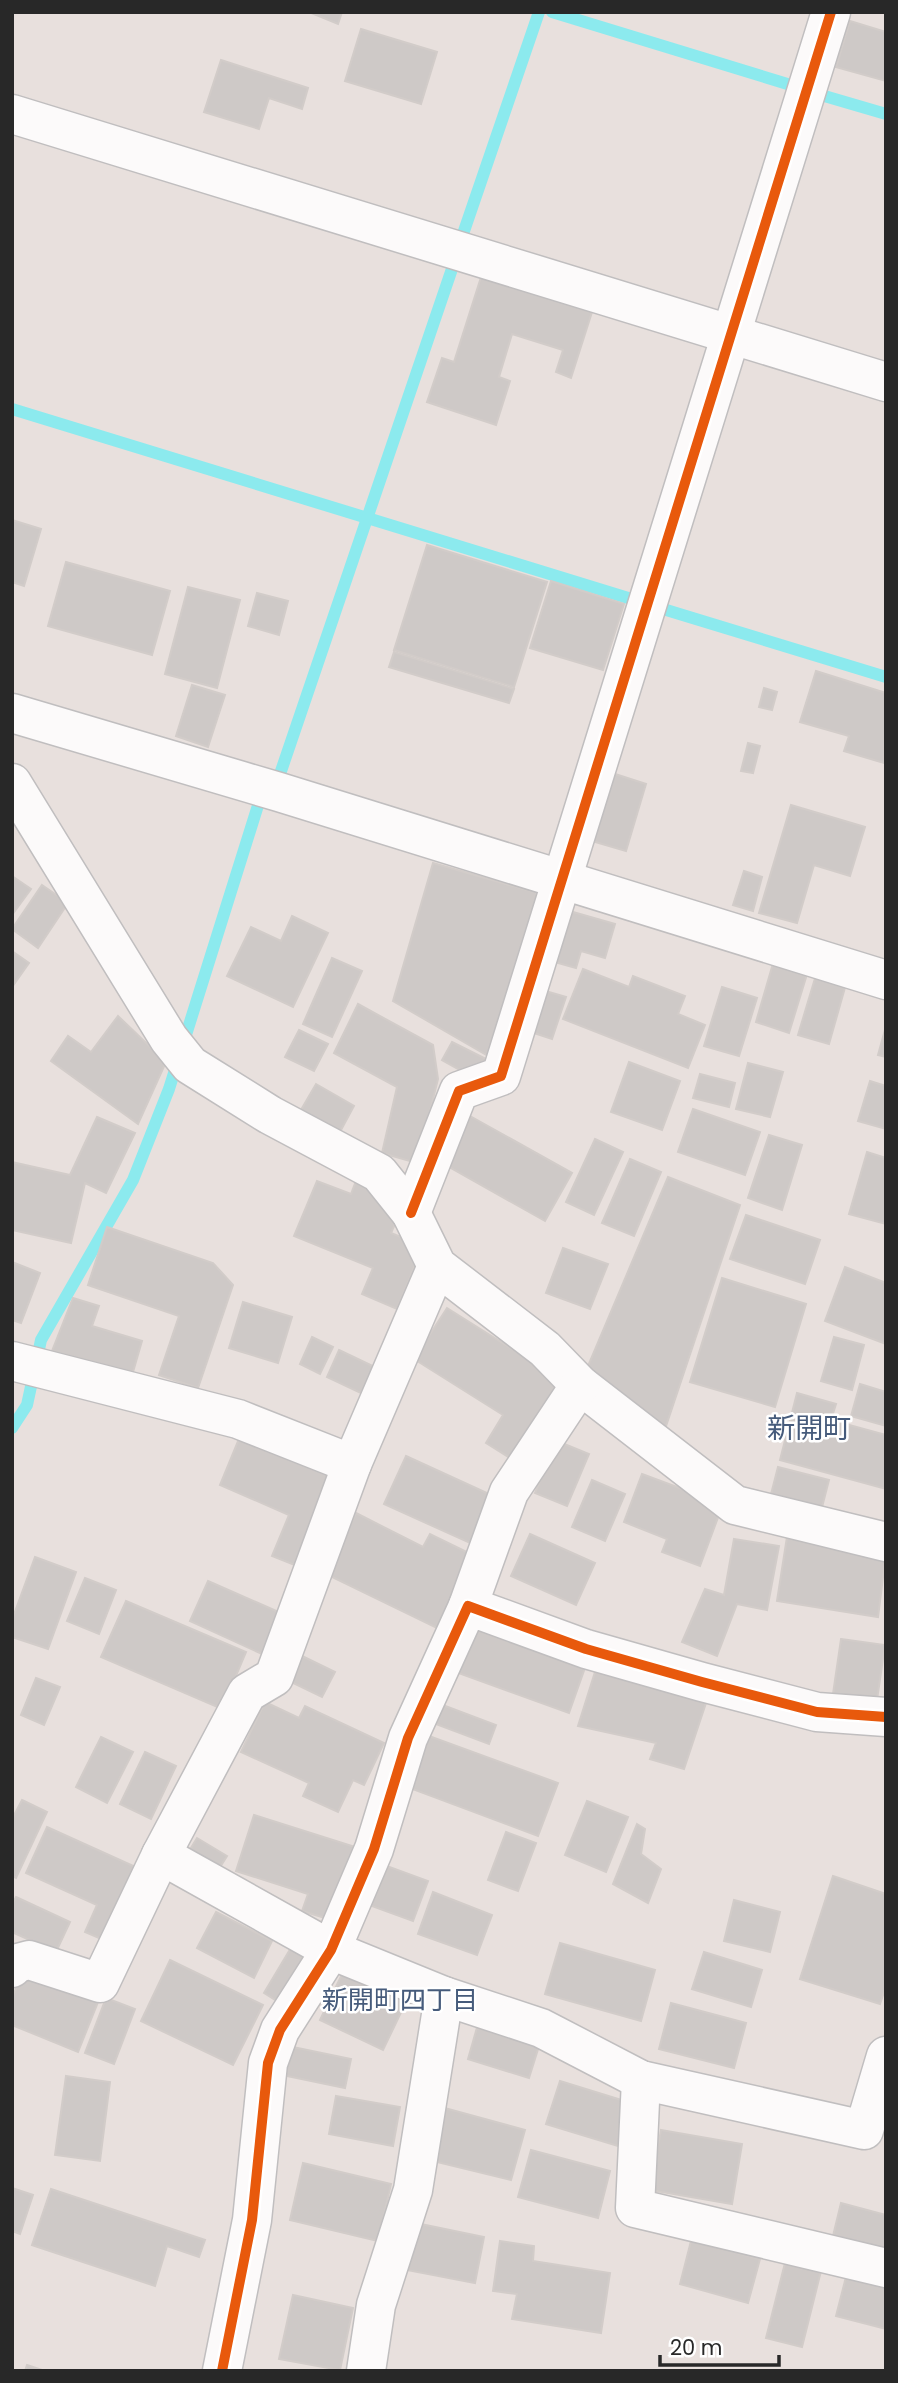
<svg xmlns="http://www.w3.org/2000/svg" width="898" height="2383" font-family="Poppins,'Noto Sans JP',sans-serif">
<rect width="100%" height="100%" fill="#e8e0dd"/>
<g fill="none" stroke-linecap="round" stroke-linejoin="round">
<g stroke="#8ceaee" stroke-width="12">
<polyline points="552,12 794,86"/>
<polyline points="821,95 886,114"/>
<polyline points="463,234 539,12"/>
<polyline points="12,409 638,601"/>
<polyline points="663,609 886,677"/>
<polyline points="12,1428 27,1405 41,1340 133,1180 169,1089 260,799 279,777 454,263"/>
</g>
</g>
<g fill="#cec9c7" stroke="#d2ccc9" stroke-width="2">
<polygon points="309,12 342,12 338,24"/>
<polygon points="850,21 886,32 886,81 836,67"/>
<polygon points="361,29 437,52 421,104 345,81"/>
<polygon points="221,60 308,88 302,109 269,98 259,129 204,112"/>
<polygon points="482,274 593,309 571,378 556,372 563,350 512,334 499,377 510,381 496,425 427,402 442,358 454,362"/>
<polygon points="12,520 41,529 24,586 12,582"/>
<polygon points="427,545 547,582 514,687 394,650"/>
<polygon points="66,562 170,591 152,655 48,626"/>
<polygon points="551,581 624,604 603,670 530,648"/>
<polygon points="188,587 240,600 217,688 165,674"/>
<polygon points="257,593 288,601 279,635 248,626"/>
<polygon points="394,652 514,689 509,703 389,667"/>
<polygon points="816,671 886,693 884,763 844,751 849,736 800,722"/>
<polygon points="192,685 225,695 208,747 176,736"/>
<polygon points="764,688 777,692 772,710 759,707"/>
<polygon points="748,743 760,746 753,773 741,771"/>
<polygon points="612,773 646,784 626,851 592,841"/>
<polygon points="791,805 865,827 850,876 814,865 797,923 759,913"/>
<polygon points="433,863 548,896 490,1057 393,1001"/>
<polygon points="744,871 762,877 753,911 733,905"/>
<polygon points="12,876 31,889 12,915"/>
<polygon points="42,885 68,903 38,948 12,929"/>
<polygon points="559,908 615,924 605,958 581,951 576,968 544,959"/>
<polygon points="292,916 328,933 293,1007 227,976 251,927 281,941"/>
<polygon points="12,951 29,963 12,987"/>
<polygon points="332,958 362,971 332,1037 303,1024"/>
<polygon points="774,960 808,971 789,1033 756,1022"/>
<polygon points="583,969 629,987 633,976 685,996 678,1014 705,1025 688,1068 563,1019"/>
<polygon points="816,975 846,984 829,1044 798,1035"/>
<polygon points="722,987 757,998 739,1056 704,1046"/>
<polygon points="535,988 566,997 552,1039 522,1029"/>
<polygon points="358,1004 433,1045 438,1079 417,1163 382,1153 397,1087 334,1053"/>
<polygon points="118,1016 166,1062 138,1124 51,1061 68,1036 91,1052"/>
<polygon points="886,1026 886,1057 878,1055"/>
<polygon points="299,1030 328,1044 314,1071 285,1057"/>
<polygon points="452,1042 488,1060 478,1080 442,1060"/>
<polygon points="629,1062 680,1081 662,1130 611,1112"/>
<polygon points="748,1063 783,1072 770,1117 736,1109"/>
<polygon points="700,1074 735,1083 729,1107 693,1098"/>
<polygon points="870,1081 886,1086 886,1129 858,1121"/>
<polygon points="316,1084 354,1106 340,1132 301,1110"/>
<polygon points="693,1109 760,1132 745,1175 678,1152"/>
<polygon points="470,1116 572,1173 545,1221 444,1164"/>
<polygon points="97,1117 135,1133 106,1193 85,1183 71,1243 12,1230 12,1162 70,1175"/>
<polygon points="769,1135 802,1145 782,1210 748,1198"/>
<polygon points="595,1139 623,1152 594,1215 566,1202"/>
<polygon points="867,1152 886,1158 886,1224 849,1214"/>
<polygon points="630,1159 661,1172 634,1236 602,1223"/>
<polygon points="359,1173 400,1213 391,1233 423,1246 397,1309 362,1294 373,1268 294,1236 317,1181 351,1194"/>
<polygon points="668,1177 740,1205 659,1447 580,1385"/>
<polygon points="746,1215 820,1240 805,1284 730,1259"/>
<polygon points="107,1227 213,1263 233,1285 198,1388 159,1375 179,1316 88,1285"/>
<polygon points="563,1248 608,1264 590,1309 546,1293"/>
<polygon points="12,1262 40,1273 21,1323 12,1320"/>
<polygon points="845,1267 886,1283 886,1344 825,1321"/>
<polygon points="722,1278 806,1304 775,1407 690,1382"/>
<polygon points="73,1298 99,1306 92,1326 142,1341 133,1372 52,1351"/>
<polygon points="243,1302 292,1317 278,1363 229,1348"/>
<polygon points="447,1308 568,1384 518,1463 486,1443 503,1415 414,1359"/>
<polygon points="312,1337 333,1347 320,1374 300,1364"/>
<polygon points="834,1337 864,1345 852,1390 821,1381"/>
<polygon points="339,1350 379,1369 367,1396 327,1377"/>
<polygon points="860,1384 886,1392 886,1426 851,1416"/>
<polygon points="797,1393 836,1404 831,1420 886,1435 886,1489 780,1460"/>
<polygon points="243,1429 343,1470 302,1568 272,1556 289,1515 220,1485"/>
<polygon points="557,1441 589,1454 567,1506 535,1493"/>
<polygon points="406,1456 500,1499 479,1547 384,1504"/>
<polygon points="778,1467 829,1480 820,1515 769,1502"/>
<polygon points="642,1474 723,1504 700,1566 662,1552 667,1539 624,1522"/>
<polygon points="592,1480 625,1494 605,1541 572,1527"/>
<polygon points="356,1513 423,1547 430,1534 477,1557 441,1630 326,1574"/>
<polygon points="530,1534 595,1563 576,1605 511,1576"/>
<polygon points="787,1537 886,1553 878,1617 777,1601"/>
<polygon points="734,1539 779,1546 767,1610 737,1604 717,1656 682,1642 705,1589 724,1595"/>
<polygon points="35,1557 76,1572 48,1649 12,1637 12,1620"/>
<polygon points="85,1578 116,1590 99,1634 67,1621"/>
<polygon points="208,1581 281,1613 262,1654 190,1621"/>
<polygon points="126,1601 246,1652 222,1709 101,1657"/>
<polygon points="468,1620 587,1662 569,1713 450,1670"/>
<polygon points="841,1639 885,1645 877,1700 833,1694"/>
<polygon points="300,1655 335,1672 322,1697 287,1680"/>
<polygon points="595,1672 707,1700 684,1769 650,1759 656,1743 578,1726"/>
<polygon points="36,1678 60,1687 44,1725 21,1715"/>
<polygon points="265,1702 299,1718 305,1706 384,1743 364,1785 353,1780 338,1812 303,1796 309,1783 241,1752"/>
<polygon points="440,1704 496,1725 489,1744 433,1723"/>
<polygon points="418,1732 558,1783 538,1836 399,1784"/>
<polygon points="101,1737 133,1752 107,1803 76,1787"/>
<polygon points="145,1752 176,1766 151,1819 120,1804"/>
<polygon points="22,1800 47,1812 16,1878 12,1876 12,1819"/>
<polygon points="587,1801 628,1817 606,1872 565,1855"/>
<polygon points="254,1815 358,1848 335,1921 302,1911 308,1894 236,1871"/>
<polygon points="637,1824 645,1829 641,1854 661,1869 648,1903 613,1884"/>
<polygon points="47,1827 140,1869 106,1941 85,1932 97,1905 26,1873"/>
<polygon points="506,1832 536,1843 518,1891 488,1880"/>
<polygon points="197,1838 227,1856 215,1875 186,1856"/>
<polygon points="373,1861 428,1881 413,1921 358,1901"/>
<polygon points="833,1876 886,1894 886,1986 880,2004 800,1979"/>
<polygon points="433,1892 492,1915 477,1955 418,1934"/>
<polygon points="16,1897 70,1922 56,1952 12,1932 12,1905"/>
<polygon points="734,1900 780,1912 770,1952 724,1941"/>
<polygon points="216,1912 272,1941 254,1978 197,1948"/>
<polygon points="295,1941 317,1954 285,2006 264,1993"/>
<polygon points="560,1943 655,1970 641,2021 545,1994"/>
<polygon points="704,1952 762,1970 751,2007 692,1989"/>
<polygon points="170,1960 263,2005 233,2065 141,2021"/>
<polygon points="25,1967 100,1997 78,2052 12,2025 12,1998"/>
<polygon points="343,1972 406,2002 383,2050 320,2020"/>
<polygon points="106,1998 135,2009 114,2064 85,2053"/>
<polygon points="671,2003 746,2023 734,2068 659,2049"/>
<polygon points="478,2024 540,2043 529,2078 468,2059"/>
<polygon points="288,2046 351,2059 345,2088 282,2075"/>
<polygon points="66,2076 110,2082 100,2161 55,2155"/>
<polygon points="560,2081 631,2103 618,2146 546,2124"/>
<polygon points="336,2096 400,2107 393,2146 329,2134"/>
<polygon points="441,2107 525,2130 511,2180 429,2160"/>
<polygon points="661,2130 742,2144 732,2204 650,2190"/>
<polygon points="531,2150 610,2171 598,2218 518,2197"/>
<polygon points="303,2163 391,2184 378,2241 290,2220"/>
<polygon points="12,2188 33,2195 20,2234 12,2231"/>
<polygon points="51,2189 205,2240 199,2257 167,2246 155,2286 32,2245"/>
<polygon points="841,2203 886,2215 886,2254 832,2240"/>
<polygon points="416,2223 484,2237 475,2283 407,2270"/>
<polygon points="500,2241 534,2246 533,2261 610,2273 601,2333 512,2319 517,2294 493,2291"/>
<polygon points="691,2241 760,2259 748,2303 680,2284"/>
<polygon points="786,2259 822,2267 802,2347 766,2338"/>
<polygon points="847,2273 886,2283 886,2329 836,2316"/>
<polygon points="293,2295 353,2308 340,2370 279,2359"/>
<polygon points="27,2365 45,2371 25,2371"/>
</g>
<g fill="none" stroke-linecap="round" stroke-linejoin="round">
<g stroke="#c0bebf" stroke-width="41">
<g id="street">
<polyline points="12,114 886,382"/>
<polyline points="12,713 279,792 886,980"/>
<polyline points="12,783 169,1039 190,1065 270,1115 379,1173 411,1213 437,1266 545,1349 580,1385 735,1505 886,1542"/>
<polyline points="411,1213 459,1091 501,1076 831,12"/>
<polyline points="12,1361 238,1419 352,1464"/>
<polyline points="468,1606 509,1492 580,1385"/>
<polyline points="161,1855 331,1950 444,1996 541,2028 641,2080 864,2130 886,2056"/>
<polyline points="12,1968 14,1964 29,1960 100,1983 161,1855 247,1693 274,1677 352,1464 437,1266"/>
<polyline points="641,2080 635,2208 886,2268"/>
<polyline points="222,2371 252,2220 268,2063 280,2030 331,1950 374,1849 408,1738 468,1606 586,1649 702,1682 817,1712 886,1717"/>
<polyline points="366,2371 376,2305 413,2190 444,1996"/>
</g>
</g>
<use href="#street" stroke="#fcfafa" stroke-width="38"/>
<g stroke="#fff" stroke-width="15">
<g id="cycleway">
<polyline points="411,1213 459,1091 501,1076 831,12"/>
<polyline points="222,2371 252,2220 268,2063 280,2030 331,1950 374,1849 408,1738 468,1606 586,1649 702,1682 817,1712 886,1717"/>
</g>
</g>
<use href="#cycleway" stroke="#e8590c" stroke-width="10"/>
</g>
<g text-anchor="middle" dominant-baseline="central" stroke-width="5" stroke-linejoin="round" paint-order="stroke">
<g font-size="26" fill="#465b7b" stroke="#fff">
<text x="400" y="2000">新開町四丁目</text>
</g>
<g font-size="28" fill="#465b7b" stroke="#fff">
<text x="809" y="1428">新開町</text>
</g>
</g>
<rect width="898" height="2383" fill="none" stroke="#282828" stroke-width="28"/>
<path d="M660 2355v10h119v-10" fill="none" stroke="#282828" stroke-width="3.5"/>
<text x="670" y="2355" font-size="21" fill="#282828" stroke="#ffffff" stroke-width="5" paint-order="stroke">20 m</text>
</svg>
